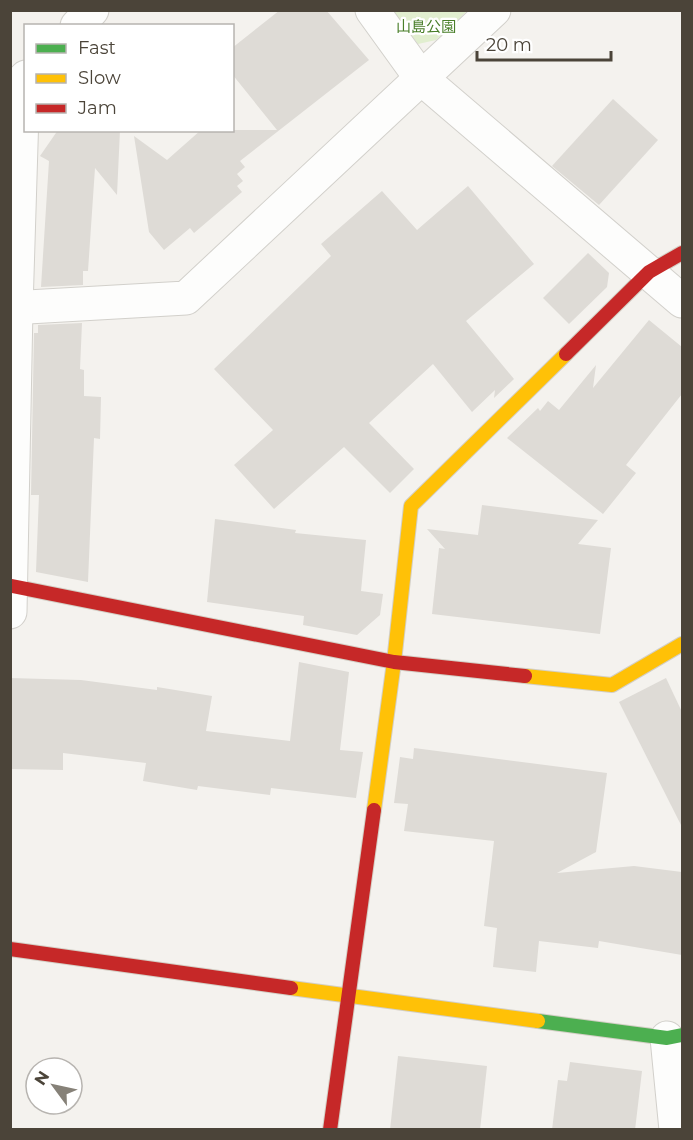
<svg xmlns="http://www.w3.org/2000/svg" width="693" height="1140" font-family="Montserrat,'Noto Sans JP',sans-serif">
<rect width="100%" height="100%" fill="#f4f2ee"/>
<polygon fill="#e1eecf" points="393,11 467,11 436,40 418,44"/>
<g fill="#dedbd6">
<polygon points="280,10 326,10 369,60 240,161 245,167 237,174 243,181 237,186 242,192 194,233 190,228 164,250 149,232 134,136 167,160 201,130 277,130 232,74 232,48"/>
<polygon points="613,99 658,140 599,205 552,166"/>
<polygon points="58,130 120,130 117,195 95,168 88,271 83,271 83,285 41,287 49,161 40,156"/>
<polygon points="468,186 534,264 466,321 514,379 494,398 495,390 472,412 433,364 369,423 414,469 390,493 344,447 274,509 234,465 273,430 214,369 331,256 321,244 382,191 417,230"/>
<polygon points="588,253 609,273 607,287 569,324 543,298"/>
<polygon points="649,320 682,347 682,394 626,465 636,473 603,514 507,438 538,408 540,411 548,401 559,410 596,365 593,388"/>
<polygon points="82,323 80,369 84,370 84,396 101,397 100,439 94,438 88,582 36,572 39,495 31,495 34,333 38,333 38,325"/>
<polygon points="482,505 598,520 578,544 611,548 600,634 432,614 439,548 445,549 427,529 478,535"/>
<polygon points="215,519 296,530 295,533 366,540 361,591 383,594 380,615 357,635 303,625 304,616 207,602"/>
<polygon points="299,662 349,672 340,750 363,752 356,798 271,788 270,795 198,786 197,790 143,781 146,763 63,753 63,770 10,769 10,678 81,680 157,690 157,687 212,696 206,731 290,741"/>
<polygon points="666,678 682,712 682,827 619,702"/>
<polygon points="414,748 607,773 596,852 557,873 634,866 682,872 682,955 599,941 598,948 539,941 536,972 493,967 497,928 484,926 494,841 404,831 408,804 394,803 400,757 413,759"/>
<polygon points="398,1056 487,1066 480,1130 390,1130"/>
<polygon points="570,1062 642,1071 635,1130 552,1130 558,1080 567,1081"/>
</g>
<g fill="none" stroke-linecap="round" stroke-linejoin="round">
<g stroke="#d2d0cb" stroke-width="35">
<g id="street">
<polyline points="372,10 421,78 682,301"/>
<polyline points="77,26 92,10"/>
<polyline points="10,308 186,298 494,10"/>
<polyline points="10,612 16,308 23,80 26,77"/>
<polyline points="667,1038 676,1130"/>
</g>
</g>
<g stroke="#d3cfc5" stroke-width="16">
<polyline id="fast" points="538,1021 667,1038 682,1035"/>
</g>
<g stroke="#d3cfc5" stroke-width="16">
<g id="slow">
<polyline points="525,676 612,685 682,644"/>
<polyline points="374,810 394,662 411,506 566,354"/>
<polyline points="291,988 538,1021"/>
</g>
</g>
<g stroke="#d3cfc5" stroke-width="16">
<g id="jam">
<polyline points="566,354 649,272 682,253"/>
<polyline points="12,586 394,662 525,676"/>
<polyline points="10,949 291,988"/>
<polyline points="330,1130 374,810"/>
</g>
</g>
<use href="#street" stroke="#fdfdfc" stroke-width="33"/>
<use href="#fast" stroke="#4caf50" stroke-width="14"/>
<use href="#slow" stroke="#ffc107" stroke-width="14"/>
<use href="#jam" stroke="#c62828" stroke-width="14"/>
</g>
<g text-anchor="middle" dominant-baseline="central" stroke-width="4.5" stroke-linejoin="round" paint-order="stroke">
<g font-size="15" fill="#4a7f2a" stroke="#fff">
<text x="426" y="26">山島公園</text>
</g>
</g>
<rect width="693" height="1140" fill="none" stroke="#4b4439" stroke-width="24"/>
<rect x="24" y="24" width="210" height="108" fill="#ffffff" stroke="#b7b4b0" stroke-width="1.5"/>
<rect x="36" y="44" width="30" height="9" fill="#4caf50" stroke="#b7b4b0" stroke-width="1.5"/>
<text x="78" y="54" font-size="18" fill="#4b4439">Fast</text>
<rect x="36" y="74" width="30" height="9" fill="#ffc107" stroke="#b7b4b0" stroke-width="1.5"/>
<text x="78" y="84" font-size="18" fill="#4b4439">Slow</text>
<rect x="36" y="104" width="30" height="9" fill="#c62828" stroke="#b7b4b0" stroke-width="1.5"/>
<text x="78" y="114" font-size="18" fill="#4b4439">Jam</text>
<g transform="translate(54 1086) rotate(303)"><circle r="28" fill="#ffffff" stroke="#b7b4b0" stroke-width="1.5"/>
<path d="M0-4.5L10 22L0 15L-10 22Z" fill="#868178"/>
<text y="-9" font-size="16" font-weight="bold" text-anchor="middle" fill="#4b4439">N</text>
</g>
<path d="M477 51v9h134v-9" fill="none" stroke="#4b4439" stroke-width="3"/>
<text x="486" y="51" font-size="18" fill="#4b4439" stroke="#ffffff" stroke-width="4.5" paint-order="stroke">20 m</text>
</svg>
